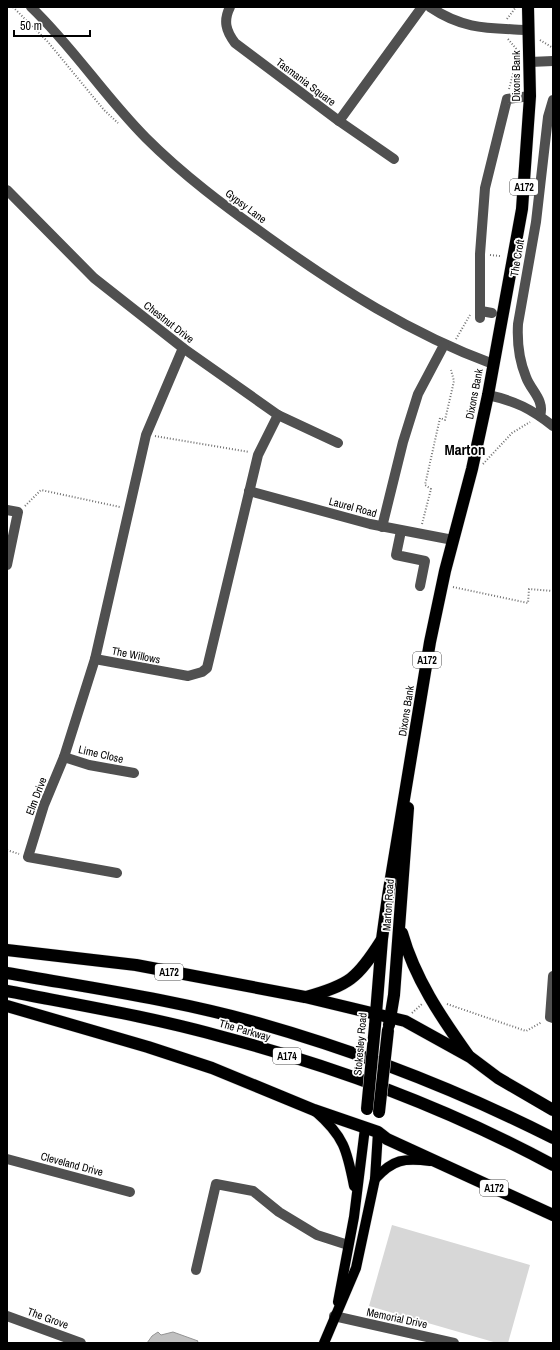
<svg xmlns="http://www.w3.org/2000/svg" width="560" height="1350" font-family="'Archivo Narrow',sans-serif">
<rect width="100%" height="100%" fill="#fff"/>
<polygon fill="#d7d7d7" points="392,1225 530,1265 508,1343 497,1343 369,1306"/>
<polygon fill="#c0c0c0" stroke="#949494" points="158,1332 161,1335 173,1332 198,1341 197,1343 147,1343 152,1336"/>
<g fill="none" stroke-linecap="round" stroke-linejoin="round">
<g stroke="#dbdbdb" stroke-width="11">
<g id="major">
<path d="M315,1111C344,1136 347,1150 354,1186"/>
<path d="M375,1179C393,1159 404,1158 430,1161"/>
<polyline points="338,1302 354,1217 365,1128"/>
<polyline points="324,1343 356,1268 375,1179 378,1132"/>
</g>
</g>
<g stroke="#dbdbdb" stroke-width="13">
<g id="highway">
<path d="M402,933C415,979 441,1017 468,1055"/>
<polyline points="7,950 136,965 305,997 405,1021 470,1057 498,1078 553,1110"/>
<path d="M7,973C91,988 176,1000 258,1023C360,1052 458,1090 553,1138"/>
<path d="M7,991C79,1005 152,1017 223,1037C337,1067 449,1109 553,1165"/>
<path d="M306,997C349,985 357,979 381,941"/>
<polyline points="7,1006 148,1047 212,1068 314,1110 378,1132 387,1139 553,1215"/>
<polyline points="389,1025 394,995 408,808"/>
<polyline points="375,1026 382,939 388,896 430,642 445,571 472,469 488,395 522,209 530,96 528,7"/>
</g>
</g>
<g stroke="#727272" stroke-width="2" stroke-dasharray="1 2" stroke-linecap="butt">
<polyline points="13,7 48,42 104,110 118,123"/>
<polyline points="507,19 516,7"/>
<polyline points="508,39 518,51"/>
<polyline points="540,40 553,48"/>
<polyline points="509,89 517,59"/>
<polyline points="490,255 500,256"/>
<polyline points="456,339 470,315"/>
<polyline points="155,436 249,452"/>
<polyline points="483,464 512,433 530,422"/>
<polyline points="25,506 41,490 120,507"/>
<polyline points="422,524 431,489 425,485 440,418 445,420 454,381 451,370"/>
<polyline points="453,587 528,603 529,589 553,591"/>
<polyline points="7,850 19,854"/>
<polyline points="447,1004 526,1031 542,1022"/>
<polyline points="412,1013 422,1004"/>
</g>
<g stroke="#505050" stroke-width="10">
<path d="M31,7C73,47 105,97 146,138C183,175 226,207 268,237C339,288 411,334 493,364"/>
<path d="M230,7C223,21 226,31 235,43L339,121L422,7"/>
<path d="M430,7C464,30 489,28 528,30"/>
<polyline points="530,62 553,61"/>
<polyline points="339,121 394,159"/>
<polyline points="7,190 94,278 183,348 278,415 338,443"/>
<polyline points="481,311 492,313"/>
<polyline points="480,318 480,254 485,188 507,99 530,96"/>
<polyline points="183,348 146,435 95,659 188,676 202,672 207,668 258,455 278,415"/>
<path d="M488,395C516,401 531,409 553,426"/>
<path d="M540,416C545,400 531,391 526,377C519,360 517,342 518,324L536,222L548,117L553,100"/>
<polyline points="249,491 370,524 453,540"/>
<polyline points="7,510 18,512 7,565"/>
<polyline points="382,527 403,442 418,394 444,345"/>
<polyline points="401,531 396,555 425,561 420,586"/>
<polyline points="95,659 64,757 44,805 28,857 117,873"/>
<polyline points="64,757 89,765 134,773"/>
<polyline points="553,976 550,1017 553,1018"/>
<polyline points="7,1159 130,1192"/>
<polyline points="196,1270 216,1184 253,1191 279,1212 317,1235 348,1245"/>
<polyline points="7,1316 81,1343"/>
<polyline points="334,1316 454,1343"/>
</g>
<use href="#major" stroke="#000" stroke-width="10"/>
<use href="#highway" stroke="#000" stroke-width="12"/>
<g stroke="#dbdbdb" stroke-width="13" stroke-linecap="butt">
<g id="highway-bridge">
<polyline points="367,1109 375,1026"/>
<polyline points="379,1112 388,1030"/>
</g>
</g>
<use href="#highway-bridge" stroke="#000" stroke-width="12"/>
</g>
<g text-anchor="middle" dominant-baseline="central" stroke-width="3.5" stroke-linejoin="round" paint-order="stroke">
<g fill="#fff" stroke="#4c4c4c" stroke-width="1">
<rect x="510" y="179" width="28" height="16" rx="3"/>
<rect x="413" y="652" width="28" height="16" rx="3"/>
<rect x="155" y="964" width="28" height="16" rx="3"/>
<rect x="273" y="1048" width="28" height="16" rx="3"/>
<rect x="480" y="1180" width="28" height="16" rx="3"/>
</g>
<g font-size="10" font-weight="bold" fill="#000">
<text x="524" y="187">A172</text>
<text x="427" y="660">A172</text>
<text x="169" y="972">A172</text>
<text x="287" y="1056">A174</text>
<text x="494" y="1188">A172</text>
</g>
<g font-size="11" fill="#000" stroke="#fff">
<text transform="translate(516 76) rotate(-90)">Dixons Bank</text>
<text transform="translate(306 82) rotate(37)">Tasmania Square</text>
<text transform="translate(246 206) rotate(37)">Gypsy Lane</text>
<text transform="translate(517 258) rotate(-80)">The Croft</text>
<text transform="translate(169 322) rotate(38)">Chestnut Drive</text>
<text transform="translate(474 394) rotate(-79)">Dixons Bank</text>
<text transform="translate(353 507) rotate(15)">Laurel Road</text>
<text transform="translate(136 655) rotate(11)">The Willows</text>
<text transform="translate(406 711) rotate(-81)">Dixons Bank</text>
<text transform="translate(101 754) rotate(13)">Lime Close</text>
<text transform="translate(36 796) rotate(-69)">Elm Drive</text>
<text transform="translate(388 905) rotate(-86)">Marton Road</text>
<text transform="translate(245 1030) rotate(16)">The Parkway</text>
<text transform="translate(360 1044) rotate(-85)">Stokesley Road</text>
<text transform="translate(72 1164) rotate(15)">Cleveland Drive</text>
<text transform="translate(48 1318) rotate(20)">The Grove</text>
<text transform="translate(397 1318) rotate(12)">Memorial Drive</text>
</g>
<g font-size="15" font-weight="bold" fill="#000" stroke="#fff">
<text x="465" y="449">Marton</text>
</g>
</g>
<rect width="560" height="1350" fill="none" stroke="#000000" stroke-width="16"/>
<path d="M14 30v6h76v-6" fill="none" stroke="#000000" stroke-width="2"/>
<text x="20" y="30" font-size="12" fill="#000000" stroke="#ffffff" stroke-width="3" paint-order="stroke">50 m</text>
</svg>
